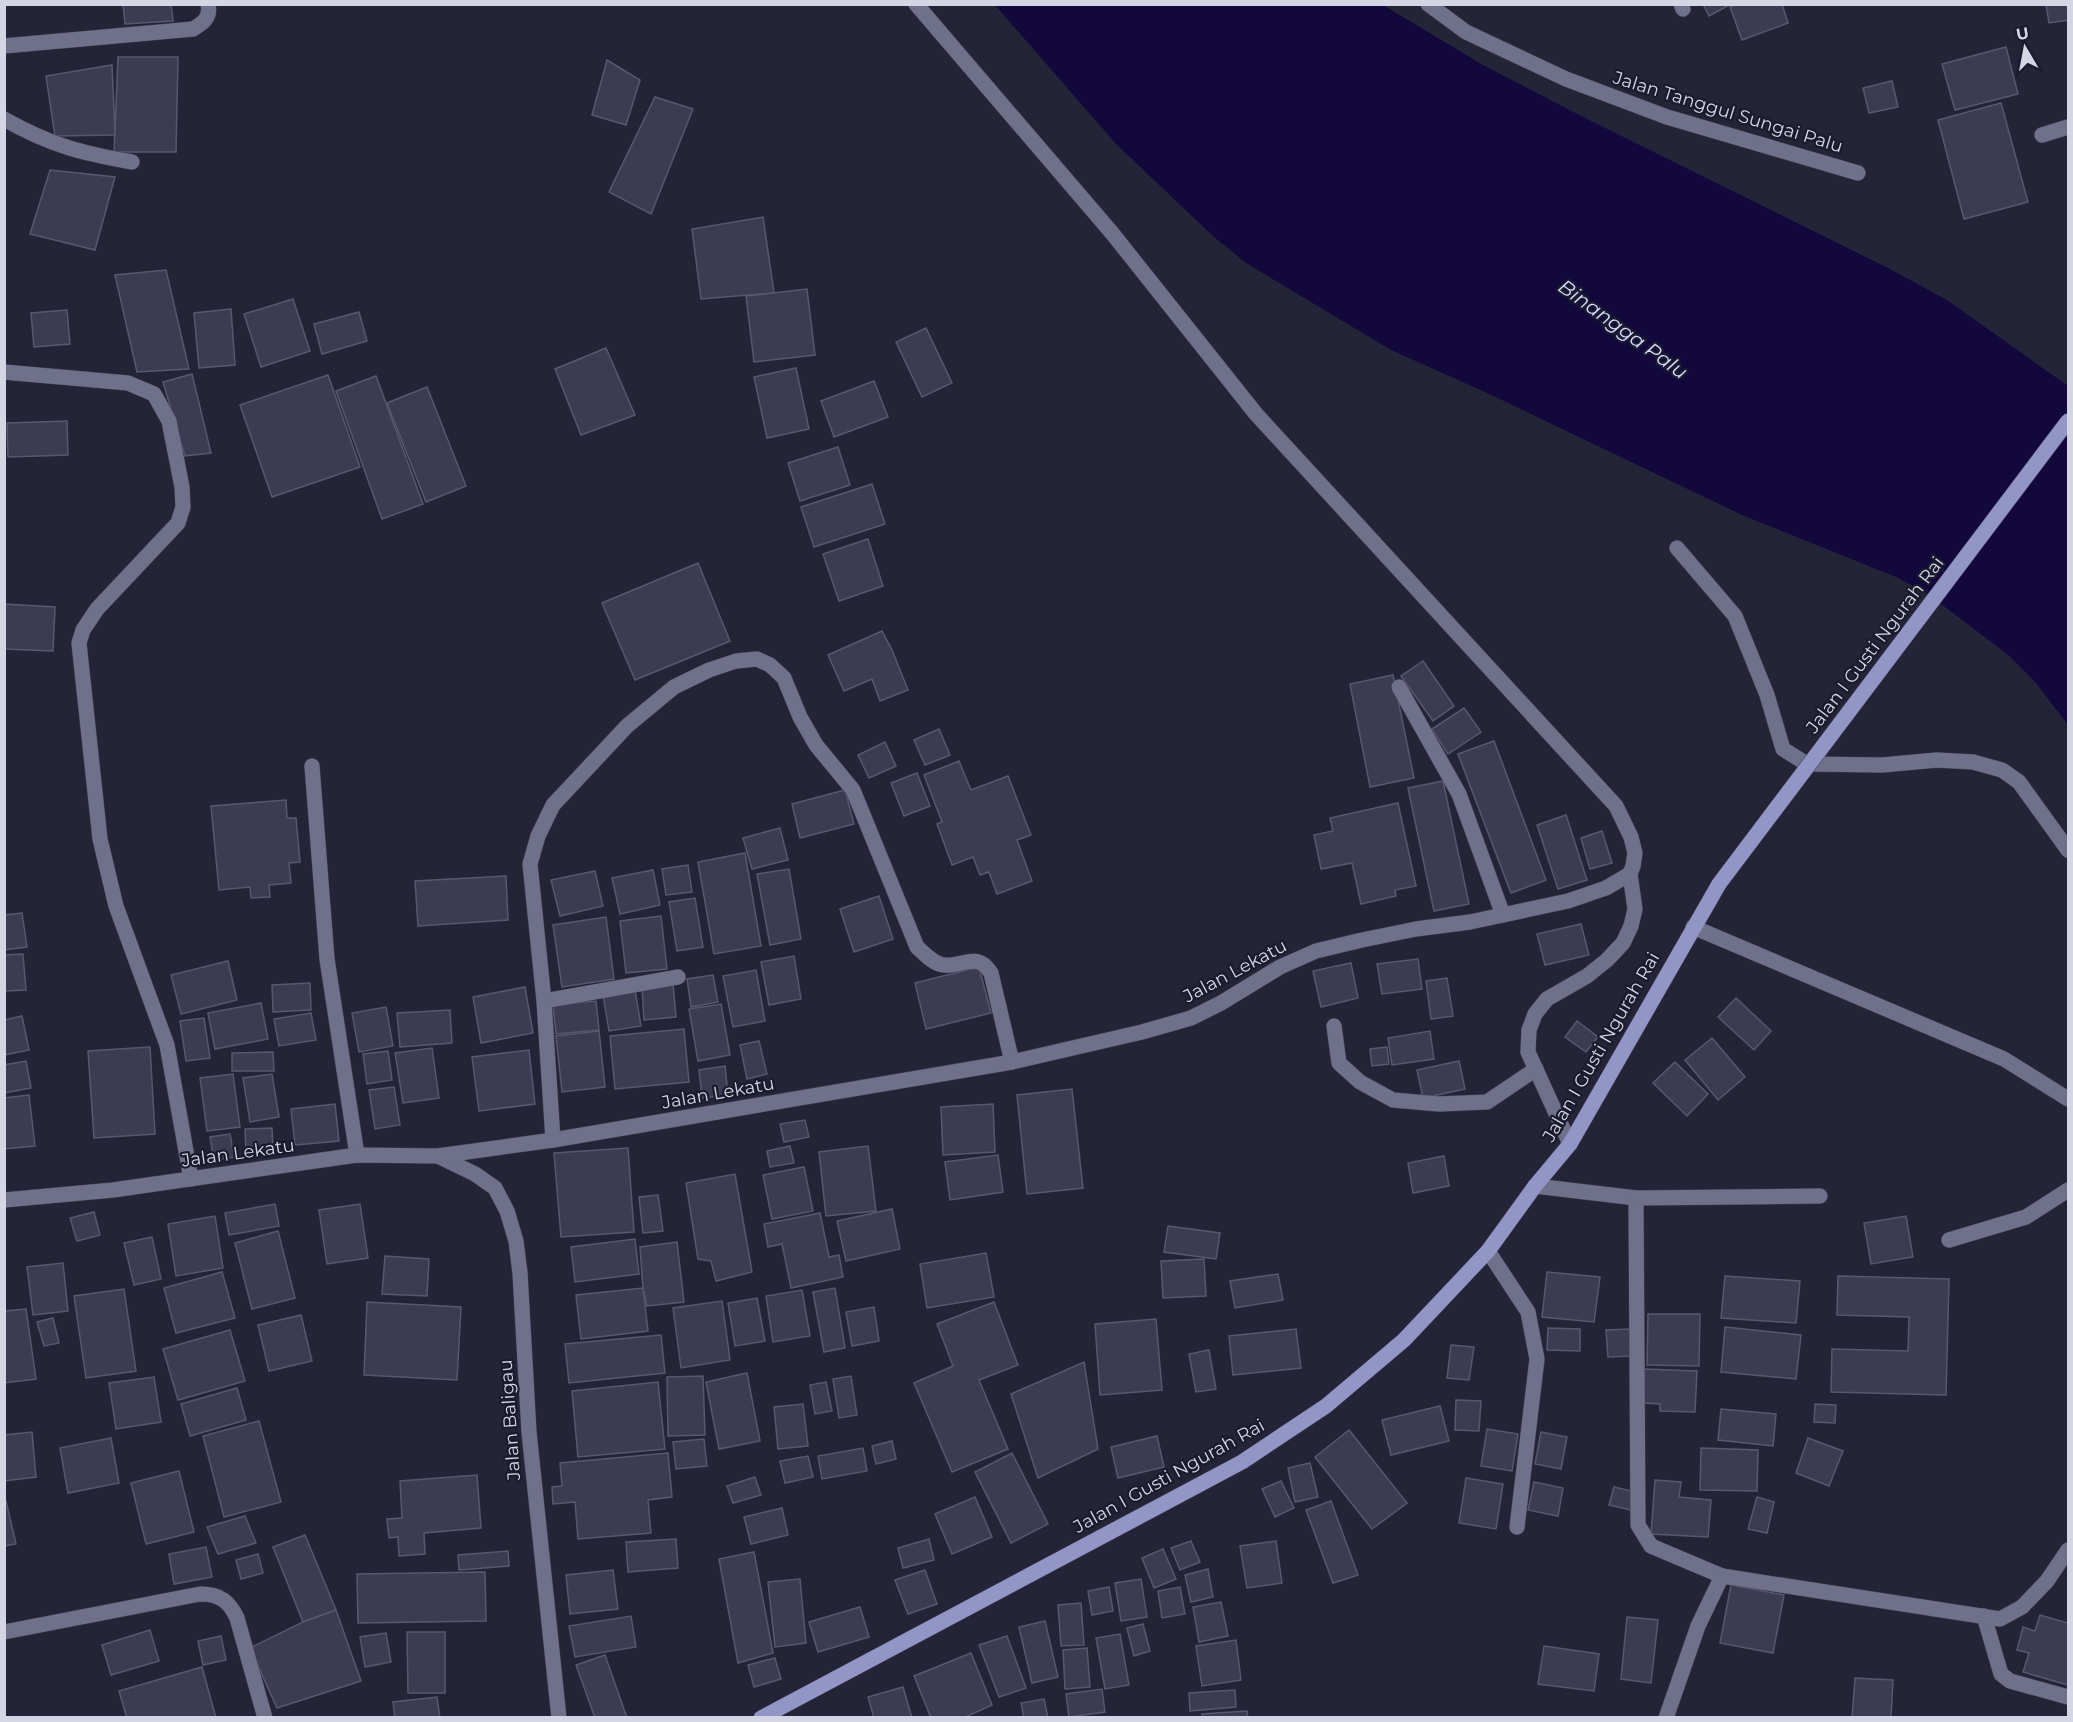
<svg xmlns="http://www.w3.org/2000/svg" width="2073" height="1722" font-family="Montserrat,sans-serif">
<rect width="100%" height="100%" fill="#242439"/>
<polygon fill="#13083c" points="995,5 1383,5 1483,65 1587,119 1888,268 1947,300 2068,386 2068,725 2036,683 2007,654 1928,594 1896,577 1742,515 1485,392 1391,350 1246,263 1214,237 1116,144"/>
<g fill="#3b3c53" stroke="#575870" stroke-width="1.5">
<polygon points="123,4 171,4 173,21 125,24"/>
<polygon points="1703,4 1731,4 1709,16"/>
<polygon points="1738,4 1782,4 1788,23 1742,40 1730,7"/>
<polygon points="2046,4 2068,4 2068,20 2049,23"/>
<polygon points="2006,47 2018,94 1955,110 1942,64"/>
<polygon points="118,57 178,57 176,152 114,152"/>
<polygon points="607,60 640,80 626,125 592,115"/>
<polygon points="112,65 115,135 55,136 46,76"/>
<polygon points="1892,81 1898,107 1869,113 1863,88"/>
<polygon points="655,97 693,109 651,214 609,192"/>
<polygon points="2001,103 2028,202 1964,219 1938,120"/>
<polygon points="50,170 115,177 95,250 30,234"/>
<polygon points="763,217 774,293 701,299 692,229"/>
<polygon points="166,270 189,369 137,372 115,275"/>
<polygon points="807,289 815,355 754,362 746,296"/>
<polygon points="293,299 310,351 261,367 244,314"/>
<polygon points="231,309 235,365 199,368 194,313"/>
<polygon points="67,310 70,344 34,347 31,313"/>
<polygon points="359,312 367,341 322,354 314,324"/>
<polygon points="926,328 952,383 922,397 896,342"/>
<polygon points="606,348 635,415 581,435 555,369"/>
<polygon points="796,368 809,429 767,438 754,377"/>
<polygon points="192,374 211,453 185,456 163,382"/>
<polygon points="328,375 360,467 272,497 240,405"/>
<polygon points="376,376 423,504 382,519 336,391"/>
<polygon points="874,381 888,417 834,437 821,401"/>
<polygon points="427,387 466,486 426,502 387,403"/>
<polygon points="67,421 68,455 8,457 7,423"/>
<polygon points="838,447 850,485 800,501 788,463"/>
<polygon points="872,484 885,524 814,547 801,507"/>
<polygon points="868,539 883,586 839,601 823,554"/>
<polygon points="698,563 730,641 635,680 602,603"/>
<polygon points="4,604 55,607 53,651 4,649"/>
<polygon points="882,631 892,650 908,690 880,701 872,679 844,691 828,655"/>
<polygon points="1423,661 1454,706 1433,721 1401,676"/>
<polygon points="1393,675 1414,778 1370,787 1350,684"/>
<polygon points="1464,708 1481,732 1448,754 1432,729"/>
<polygon points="939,729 950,755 925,765 914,740"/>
<polygon points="1494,741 1546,880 1511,893 1458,754"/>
<polygon points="885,742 896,766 869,778 858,755"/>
<polygon points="959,761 971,790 1008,776 1031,835 1017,840 1032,881 997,894 989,872 980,875 973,857 952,865 937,824 942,822 924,775"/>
<polygon points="917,773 930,806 904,816 891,783"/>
<polygon points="1443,781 1469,904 1434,911 1408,788"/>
<polygon points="845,790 854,824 800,838 792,804"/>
<polygon points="286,800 287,818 296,818 300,862 289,863 291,883 269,885 270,897 251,898 250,887 219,890 211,806"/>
<polygon points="1398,803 1416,886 1395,890 1396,896 1361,904 1352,863 1321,869 1314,835 1333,831 1330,818"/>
<polygon points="1566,815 1587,880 1558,889 1537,825"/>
<polygon points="780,828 788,860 752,869 743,838"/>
<polygon points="1602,831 1612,863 1590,869 1581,838"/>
<polygon points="745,853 761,946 714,954 698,862"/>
<polygon points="688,865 692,892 666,895 662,869"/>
<polygon points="789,869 801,939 770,945 757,874"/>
<polygon points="653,870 660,905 620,914 612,878"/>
<polygon points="595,871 603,906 560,916 551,880"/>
<polygon points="506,876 508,920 418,926 415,881"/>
<polygon points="879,896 893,939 854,952 840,909"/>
<polygon points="695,898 703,947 677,951 669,902"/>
<polygon points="22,913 27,947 4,950 4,915"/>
<polygon points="661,916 667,969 626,973 620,921"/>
<polygon points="606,917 614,979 562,987 553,925"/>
<polygon points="1581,924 1589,955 1545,965 1537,934"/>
<polygon points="23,954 26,990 4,991 4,955"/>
<polygon points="794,956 801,999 769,1005 761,962"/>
<polygon points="1418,959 1422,989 1382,994 1377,964"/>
<polygon points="228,961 237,1000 181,1014 171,975"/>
<polygon points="1351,963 1358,998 1321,1007 1313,971"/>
<polygon points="979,967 991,1013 926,1029 915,983"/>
<polygon points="756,970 765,1021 733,1027 723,976"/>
<polygon points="713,975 718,1002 691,1007 687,979"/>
<polygon points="1447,978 1453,1016 1431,1019 1426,981"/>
<polygon points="310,983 311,1010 273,1012 272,985"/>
<polygon points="673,984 676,1017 644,1020 642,987"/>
<polygon points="525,987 533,1033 481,1043 473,997"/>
<polygon points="635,990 641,1026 609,1031 603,995"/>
<polygon points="1736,998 1771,1031 1754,1050 1718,1017"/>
<polygon points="596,1001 599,1030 556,1034 553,1005"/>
<polygon points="261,1003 268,1039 215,1049 208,1013"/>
<polygon points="721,1004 730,1055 698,1061 689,1009"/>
<polygon points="386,1007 393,1046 359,1052 352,1013"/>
<polygon points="450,1010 452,1043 400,1047 397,1013"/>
<polygon points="311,1013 316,1040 279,1046 274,1019"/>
<polygon points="22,1016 29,1050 4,1055 4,1020"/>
<polygon points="204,1018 210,1058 186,1061 180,1021"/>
<polygon points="1577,1021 1598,1037 1586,1052 1565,1037"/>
<polygon points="684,1029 689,1082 615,1089 610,1036"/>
<polygon points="599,1031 605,1087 562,1092 556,1036"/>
<polygon points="1430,1031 1434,1059 1392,1065 1388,1038"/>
<polygon points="1712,1038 1745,1077 1718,1100 1685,1060"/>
<polygon points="759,1041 767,1074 747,1079 740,1045"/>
<polygon points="150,1047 155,1134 94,1138 88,1051"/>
<polygon points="1387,1047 1389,1064 1372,1066 1370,1049"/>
<polygon points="432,1048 439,1098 403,1103 395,1053"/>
<polygon points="529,1050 535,1104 479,1111 472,1057"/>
<polygon points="388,1051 392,1080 367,1084 363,1054"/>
<polygon points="273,1052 274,1071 232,1071 232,1053"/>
<polygon points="26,1061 31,1088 4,1093 4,1065"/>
<polygon points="1459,1061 1465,1089 1423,1098 1417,1070"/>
<polygon points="1675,1062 1708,1094 1687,1116 1653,1083"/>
<polygon points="725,1066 728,1095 702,1098 699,1070"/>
<polygon points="233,1074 240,1127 207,1131 200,1078"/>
<polygon points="272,1074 279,1117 250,1122 243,1078"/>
<polygon points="394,1087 400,1125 375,1129 369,1090"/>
<polygon points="1072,1089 1083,1188 1027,1194 1017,1095"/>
<polygon points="29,1095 35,1146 4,1149 4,1098"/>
<polygon points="335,1104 339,1141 295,1145 291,1109"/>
<polygon points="993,1104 995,1152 943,1155 941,1107"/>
<polygon points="805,1120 809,1137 784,1142 780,1124"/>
<polygon points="272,1128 273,1150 246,1152 245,1129"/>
<polygon points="230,1134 234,1157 214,1160 210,1137"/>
<polygon points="790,1146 794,1163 770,1167 767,1151"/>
<polygon points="868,1146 876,1211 826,1216 819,1152"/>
<polygon points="628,1148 634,1232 561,1237 554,1153"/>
<polygon points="998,1155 1003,1192 950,1200 945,1162"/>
<polygon points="1444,1156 1449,1186 1413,1193 1408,1163"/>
<polygon points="804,1167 813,1211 772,1219 763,1175"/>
<polygon points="735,1174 752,1272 716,1281 711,1261 698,1259 686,1183"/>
<polygon points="658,1195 663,1231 643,1233 639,1197"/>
<polygon points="275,1204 279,1226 229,1235 225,1213"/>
<polygon points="360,1204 368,1258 327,1264 319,1210"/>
<polygon points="892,1209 900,1249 846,1261 837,1221"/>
<polygon points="94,1212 100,1235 77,1241 70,1218"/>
<polygon points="820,1213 829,1257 839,1255 843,1277 791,1288 782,1244 768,1247 764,1224"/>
<polygon points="215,1216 223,1268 176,1276 168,1224"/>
<polygon points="1906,1216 1913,1257 1871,1264 1864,1223"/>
<polygon points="1168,1226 1220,1233 1216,1259 1164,1252"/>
<polygon points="278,1231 295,1298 252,1309 235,1243"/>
<polygon points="152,1237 161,1279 134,1285 124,1243"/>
<polygon points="635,1239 639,1274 575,1282 571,1247"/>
<polygon points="677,1242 684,1302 647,1306 643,1288 640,1247"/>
<polygon points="986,1253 994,1297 927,1308 920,1264"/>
<polygon points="385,1256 429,1259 427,1296 382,1294"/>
<polygon points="1204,1259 1206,1296 1163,1298 1161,1261"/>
<polygon points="63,1263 68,1311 33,1315 27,1267"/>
<polygon points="222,1272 235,1318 176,1333 164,1288"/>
<polygon points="1547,1272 1600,1277 1594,1322 1542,1317"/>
<polygon points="1278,1274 1283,1300 1235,1308 1230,1281"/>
<polygon points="1725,1276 1800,1281 1796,1323 1721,1318"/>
<polygon points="1838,1276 1949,1279 1946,1395 1831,1392 1832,1349 1908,1351 1909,1317 1837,1315"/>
<polygon points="643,1288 648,1331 581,1339 576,1295"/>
<polygon points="835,1288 845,1348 824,1352 813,1292"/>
<polygon points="124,1289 136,1371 86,1378 74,1296"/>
<polygon points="802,1290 810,1336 773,1342 766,1296"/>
<polygon points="757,1298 765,1341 735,1346 728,1303"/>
<polygon points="722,1301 730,1360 681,1368 673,1308"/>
<polygon points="367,1302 461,1307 457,1380 364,1375"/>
<polygon points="994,1302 1018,1365 979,1380 1008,1449 952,1472 914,1383 953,1366 937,1324"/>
<polygon points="874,1307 879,1341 852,1346 846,1312"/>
<polygon points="26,1309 36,1379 4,1383 4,1311"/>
<polygon points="1648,1314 1700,1314 1699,1366 1647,1365"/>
<polygon points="301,1315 312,1361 269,1371 258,1325"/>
<polygon points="53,1318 59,1343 44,1346 37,1322"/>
<polygon points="1156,1319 1162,1390 1100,1395 1095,1324"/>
<polygon points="1725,1327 1801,1335 1796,1379 1721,1372"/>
<polygon points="1548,1328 1580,1329 1580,1351 1547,1350"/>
<polygon points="1296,1329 1301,1368 1233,1375 1229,1336"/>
<polygon points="1630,1329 1631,1356 1608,1357 1606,1330"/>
<polygon points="230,1330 245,1381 178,1400 163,1349"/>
<polygon points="661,1335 665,1373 569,1383 565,1344"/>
<polygon points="1451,1345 1474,1347 1469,1380 1447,1378"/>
<polygon points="1209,1350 1216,1389 1196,1392 1189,1354"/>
<polygon points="1084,1362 1098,1449 1038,1478 1011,1394"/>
<polygon points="1644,1369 1697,1371 1695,1412 1660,1411 1660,1404 1642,1403"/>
<polygon points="747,1373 760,1441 719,1449 706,1382"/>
<polygon points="703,1376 705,1435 668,1436 667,1377"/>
<polygon points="851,1376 857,1415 839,1418 833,1379"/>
<polygon points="154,1377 161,1422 116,1429 109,1383"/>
<polygon points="658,1382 665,1449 578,1457 572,1391"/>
<polygon points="826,1382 832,1411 815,1414 810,1385"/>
<polygon points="237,1388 246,1420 190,1436 181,1404"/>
<polygon points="1456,1400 1481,1401 1479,1431 1455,1430"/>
<polygon points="803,1404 808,1446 778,1449 774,1407"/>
<polygon points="1815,1404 1836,1405 1835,1423 1814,1422"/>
<polygon points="1440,1406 1449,1441 1391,1455 1382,1420"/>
<polygon points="1721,1409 1776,1414 1773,1446 1718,1440"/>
<polygon points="259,1421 281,1502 224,1517 203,1436"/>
<polygon points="1487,1429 1518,1434 1512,1471 1481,1466"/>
<polygon points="1349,1430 1407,1503 1372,1529 1315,1457"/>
<polygon points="32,1432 36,1477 4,1481 4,1435"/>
<polygon points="1541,1432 1567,1437 1561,1469 1535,1464"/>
<polygon points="1157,1436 1164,1467 1118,1478 1111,1447"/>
<polygon points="111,1438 119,1483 68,1493 60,1448"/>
<polygon points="1808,1438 1843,1451 1829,1486 1796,1473"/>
<polygon points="704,1439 707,1466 676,1469 673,1442"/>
<polygon points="892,1441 896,1459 876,1464 872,1446"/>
<polygon points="863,1448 867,1471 822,1479 818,1456"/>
<polygon points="1701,1448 1758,1450 1757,1491 1700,1490"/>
<polygon points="668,1453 672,1497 648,1500 651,1533 578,1539 575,1502 553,1504 552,1487 562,1486 560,1463"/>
<polygon points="1012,1453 1048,1524 1011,1543 975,1472"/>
<polygon points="808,1456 813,1477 785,1483 780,1461"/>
<polygon points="1310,1463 1318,1497 1295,1502 1288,1468"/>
<polygon points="179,1471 194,1532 146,1544 131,1483"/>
<polygon points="477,1475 481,1528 424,1533 425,1554 399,1556 398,1537 389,1538 387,1519 402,1518 400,1481"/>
<polygon points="755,1477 761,1495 733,1503 727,1486"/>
<polygon points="1466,1478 1503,1484 1496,1529 1459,1523"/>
<polygon points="1655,1480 1681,1482 1679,1497 1711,1500 1708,1537 1651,1534"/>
<polygon points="1281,1481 1294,1508 1275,1517 1262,1489"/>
<polygon points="1534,1482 1563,1488 1558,1516 1528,1510"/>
<polygon points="1614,1487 1636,1492 1631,1510 1609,1505"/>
<polygon points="975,1497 992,1537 952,1554 935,1514"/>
<polygon points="1757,1497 1774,1502 1767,1533 1748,1529"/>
<polygon points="4,1501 6,1501 16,1544 4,1546"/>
<polygon points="1331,1501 1358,1575 1333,1583 1306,1510"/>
<polygon points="782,1508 788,1535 751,1544 744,1517"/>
<polygon points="245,1516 256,1543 218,1554 207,1527"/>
<polygon points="305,1535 336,1610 303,1622 273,1547"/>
<polygon points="676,1539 678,1568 628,1572 626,1542"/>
<polygon points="929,1539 934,1560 903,1568 898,1548"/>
<polygon points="1191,1541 1200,1562 1180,1570 1171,1548"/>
<polygon points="1276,1541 1282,1583 1247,1588 1240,1546"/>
<polygon points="206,1547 212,1577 174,1584 169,1554"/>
<polygon points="1163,1549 1176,1579 1154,1588 1142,1558"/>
<polygon points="508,1551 509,1566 459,1570 458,1555"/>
<polygon points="754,1552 773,1653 738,1663 719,1559"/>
<polygon points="258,1554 263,1573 241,1579 236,1560"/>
<polygon points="1208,1569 1213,1597 1191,1602 1185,1575"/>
<polygon points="613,1570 618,1609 570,1614 566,1575"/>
<polygon points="925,1570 937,1604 908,1614 895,1580"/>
<polygon points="485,1572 486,1621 358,1623 357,1574"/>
<polygon points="800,1579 806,1643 775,1647 768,1582"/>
<polygon points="1141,1579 1147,1617 1121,1621 1115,1583"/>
<polygon points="1731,1585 1784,1595 1773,1653 1720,1643"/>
<polygon points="1109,1587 1113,1611 1092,1615 1088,1591"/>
<polygon points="1180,1587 1185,1614 1162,1618 1158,1591"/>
<polygon points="1221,1602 1228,1636 1199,1642 1193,1607"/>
<polygon points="1081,1603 1084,1645 1061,1646 1058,1605"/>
<polygon points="860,1607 869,1637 818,1652 809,1622"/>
<polygon points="336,1610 361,1681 277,1708 250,1648 303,1622"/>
<polygon points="2040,1615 2068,1623 2068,1685 2023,1672 2029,1653 2017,1650 2023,1627 2035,1631"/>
<polygon points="631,1616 636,1647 575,1657 569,1626"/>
<polygon points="1627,1617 1658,1620 1651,1683 1621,1679"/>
<polygon points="1045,1621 1058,1677 1032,1683 1019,1627"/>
<polygon points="1143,1624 1150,1651 1134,1656 1127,1628"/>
<polygon points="150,1630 159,1661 111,1675 102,1645"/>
<polygon points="407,1632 445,1632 445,1693 408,1693"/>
<polygon points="386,1633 391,1662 365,1667 360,1637"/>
<polygon points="1120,1634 1129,1685 1105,1689 1096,1638"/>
<polygon points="221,1636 226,1660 203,1665 198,1641"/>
<polygon points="1007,1636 1026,1688 999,1697 979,1645"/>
<polygon points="1236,1640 1241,1680 1202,1686 1196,1646"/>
<polygon points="1544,1646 1599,1654 1594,1691 1538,1684"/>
<polygon points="1087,1648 1090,1687 1065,1689 1063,1650"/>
<polygon points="971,1653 992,1705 963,1718 931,1718 914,1676"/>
<polygon points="605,1655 627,1718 595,1718 576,1665"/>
<polygon points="775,1658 781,1679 754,1687 748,1665"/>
<polygon points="202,1667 216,1718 127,1718 119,1691"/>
<polygon points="1855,1678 1893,1680 1891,1718 1852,1718"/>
<polygon points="903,1687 912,1718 874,1718 868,1697"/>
<polygon points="1102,1689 1105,1712 1069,1717 1066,1694"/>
<polygon points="1235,1690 1236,1707 1190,1711 1189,1693"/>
<polygon points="437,1697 440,1718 395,1718 393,1702"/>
<polygon points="1044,1699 1048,1718 1024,1718 1021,1703"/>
<polygon points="1247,1711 1248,1718 1202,1718 1202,1714"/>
</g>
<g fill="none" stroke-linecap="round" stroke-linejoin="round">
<g stroke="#424153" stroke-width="16">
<g id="minor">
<polyline points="1428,4 1466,32 1566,79 1667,117 1858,173"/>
<polyline points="1681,4 1683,9"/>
<path d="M4,46L193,29C203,23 211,18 208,4"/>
<path d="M4,119C50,145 81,153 132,162"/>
<polyline points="2042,135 2068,127"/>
<polyline points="4,372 128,383 154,394 169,421 182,487 183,507 178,523 97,609 83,630 79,643 100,839 116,906 167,1045 191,1179"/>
<polyline points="1677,548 1735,616 1767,695 1783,749 1807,764 1882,765 1937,760 1973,762 2002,770 2019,782 2068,850"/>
<polyline points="1399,687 1459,794 1503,915"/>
<polyline points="312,766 327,959 357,1155"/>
<polyline points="1693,927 2004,1059 2068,1099"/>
<polyline points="544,1001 678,977"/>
<polyline points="1334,1026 1339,1063 1360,1082 1393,1100 1439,1104 1487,1102 1536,1069"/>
<path d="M553,1140L544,1001L530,864L538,836L553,805L627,726L674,687L709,670L736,661L757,659L770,665L784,678L800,717L816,745L853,790L917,947C925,954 933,964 944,965C964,967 977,951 991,973L1012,1062"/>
<polyline points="1570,1144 1528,1052 1529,1030 1535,1014 1547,999 1587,976 1607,960 1623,943 1631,926 1635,909 1630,874"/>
<polyline points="438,1156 475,1174 495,1188 507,1211 516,1241 520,1273 529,1432 559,1718"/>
<polyline points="1535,1186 1636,1198 1638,1525 1651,1546 1722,1576"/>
<polyline points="1636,1198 1820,1196"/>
<polyline points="4,1200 113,1190 357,1155 438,1156 553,1140 1012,1062 1142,1032 1191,1018 1221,1003 1280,967 1316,951 1362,940 1416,929 1470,922 1568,901 1606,888 1630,874 1633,866 1635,853 1631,837 1616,806 1256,414 1112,233 916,4"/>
<polyline points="1949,1240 2026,1217 2068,1190"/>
<polyline points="1488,1251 1528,1312 1537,1359 1517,1527"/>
<polyline points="1984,1616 2001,1674 2010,1681 2068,1697"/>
<path d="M4,1632L200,1594C220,1594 229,1601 237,1618L265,1718"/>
<polyline points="1666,1718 1698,1626 1722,1576 2000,1619 2022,1607 2047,1581 2068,1550"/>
</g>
</g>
<g stroke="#424153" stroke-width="16">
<polyline id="major" points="761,1718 1242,1462 1326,1406 1404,1340 1488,1251 1535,1186 1570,1144 1719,884"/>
</g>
<use href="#minor" stroke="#6f7089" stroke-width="15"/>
<use href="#major" stroke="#9395c7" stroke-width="15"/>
<g stroke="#424153" stroke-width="16" stroke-linecap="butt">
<polyline id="major-bridge" points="1719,884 2068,421"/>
</g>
<use href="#major-bridge" stroke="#9395c7" stroke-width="15"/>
</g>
<g text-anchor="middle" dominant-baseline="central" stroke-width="4.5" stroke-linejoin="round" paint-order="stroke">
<g font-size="18" fill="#d5d6e4" stroke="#1b1b2f">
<text transform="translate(1728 112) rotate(17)">Jalan Tanggul Sungai Palu</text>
<text transform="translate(1875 645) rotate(-53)">Jalan I Gusti Ngurah Rai</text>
<text transform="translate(1235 971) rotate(-28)">Jalan Lekatu</text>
<text transform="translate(1601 1047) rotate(-60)">Jalan I Gusti Ngurah Rai</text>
<text transform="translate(718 1093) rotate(-10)">Jalan Lekatu</text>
<text transform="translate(238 1153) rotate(-8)">Jalan Lekatu</text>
<text transform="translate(510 1420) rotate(-94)">Jalan Baligau</text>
<text transform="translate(1169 1476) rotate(-29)">Jalan I Gusti Ngurah Rai</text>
</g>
<g font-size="20" font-style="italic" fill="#d7d9fd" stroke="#1b1b2f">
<text transform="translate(1623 329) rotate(36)">Binangga Palu</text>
</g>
</g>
<rect width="2073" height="1722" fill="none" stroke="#d5d6e4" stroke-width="12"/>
<g transform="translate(2025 48) rotate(350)" stroke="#1b1b2f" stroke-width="4.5" paint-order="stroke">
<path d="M0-4.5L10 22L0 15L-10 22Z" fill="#d5d6e4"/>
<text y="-9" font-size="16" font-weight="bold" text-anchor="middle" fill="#d5d6e4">U</text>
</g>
</svg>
